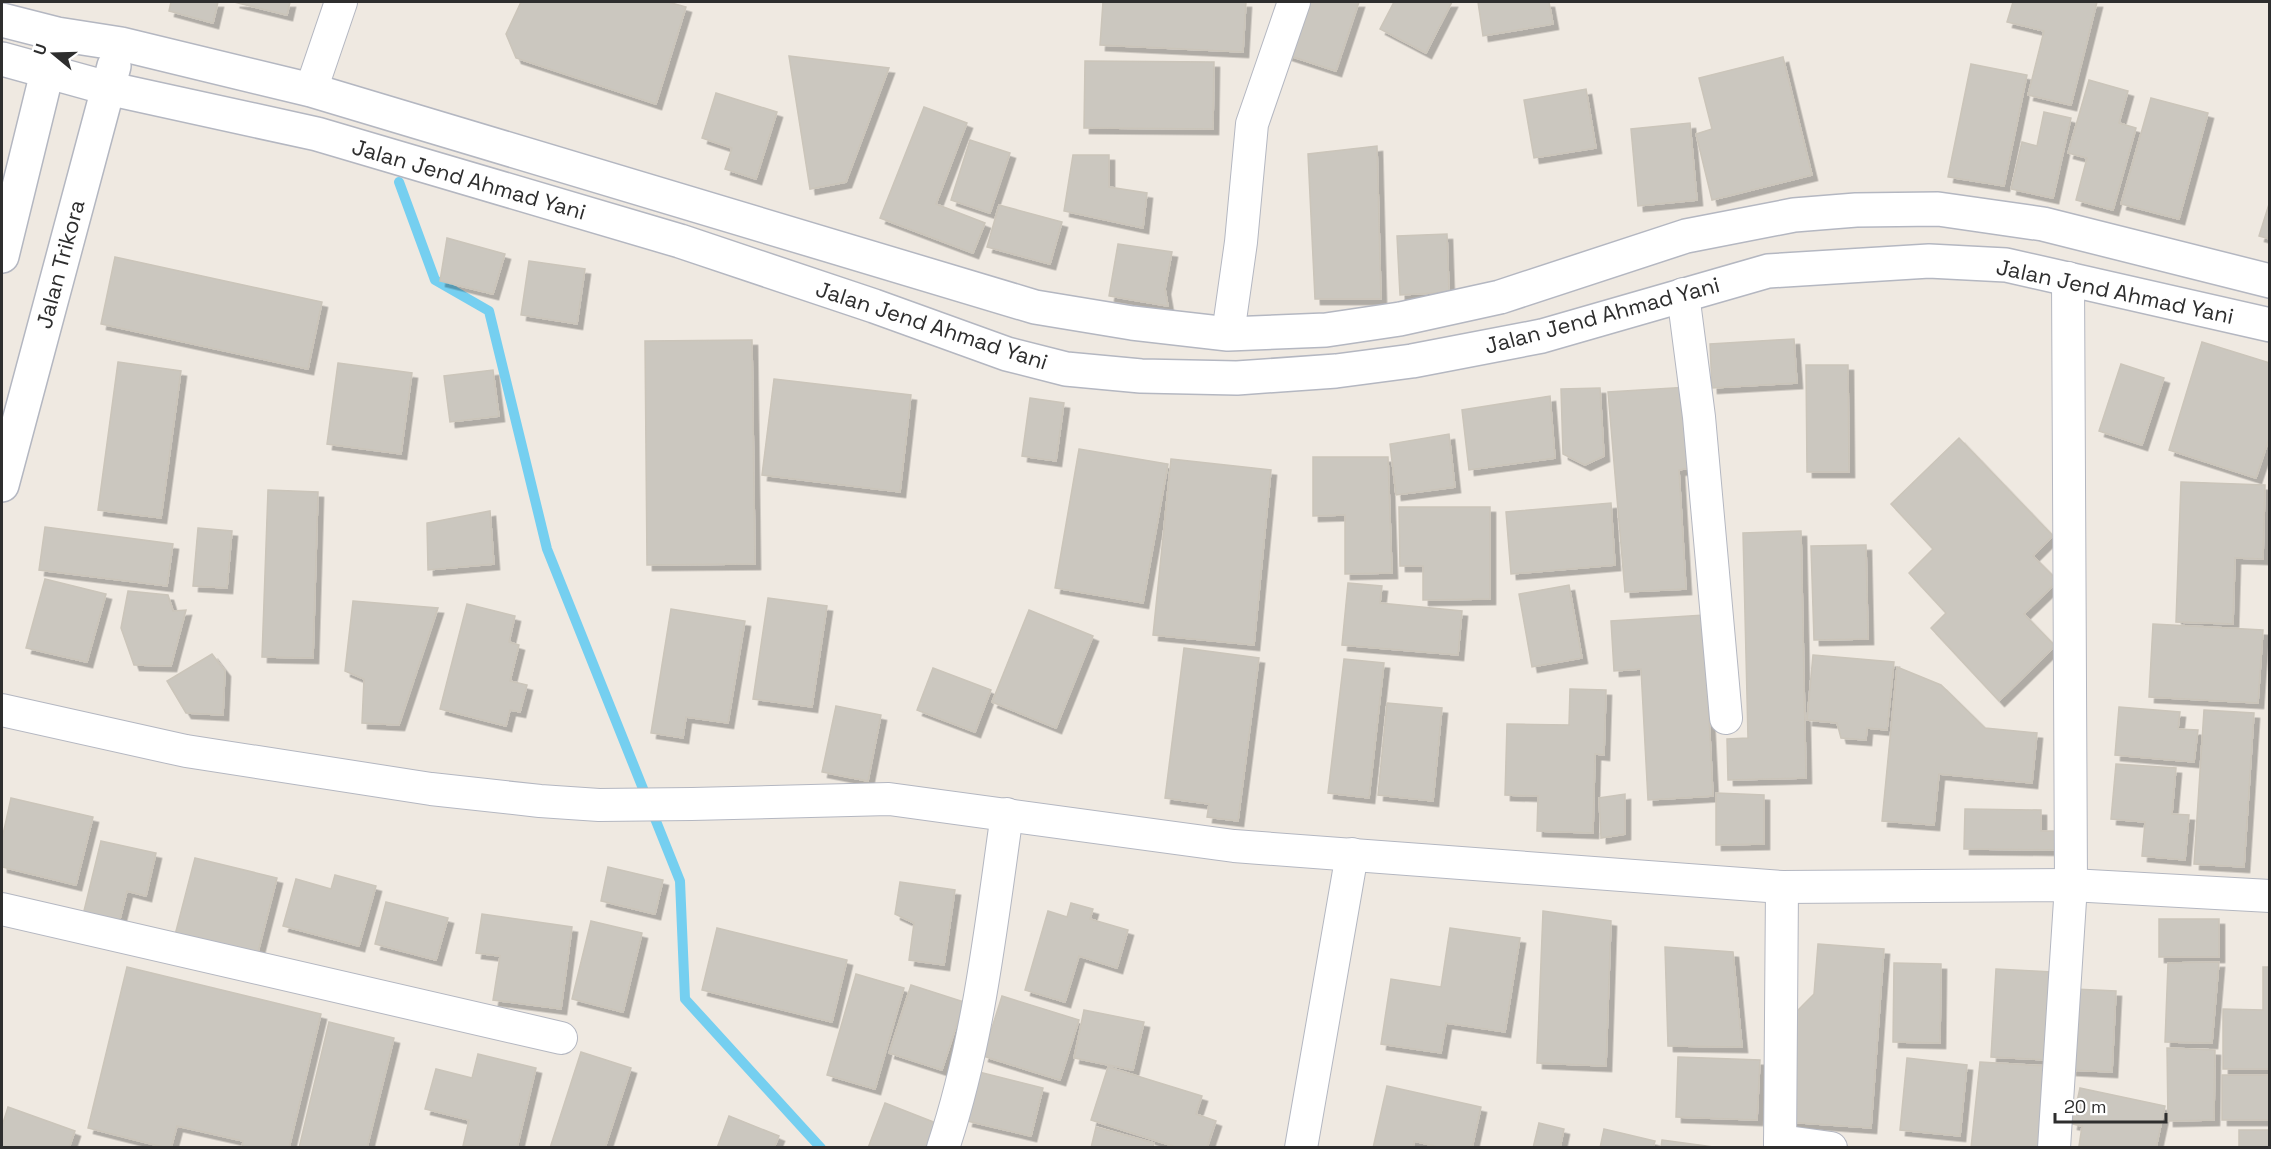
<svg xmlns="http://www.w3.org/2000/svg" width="2271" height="1149" font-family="'Space Grotesk',sans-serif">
<defs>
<filter id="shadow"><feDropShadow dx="5.5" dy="5.5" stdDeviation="0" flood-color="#0004"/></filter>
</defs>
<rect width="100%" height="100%" fill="#efe9e1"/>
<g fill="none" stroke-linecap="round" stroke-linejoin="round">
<polyline stroke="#75cff0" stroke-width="10" points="399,182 435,280 489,311 547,549 680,881 685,999 821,1148"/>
</g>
<g fill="#cbc7bf" stroke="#cbc5ba" stroke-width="1.5" filter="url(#shadow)">
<polygon points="171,2 218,2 213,23 169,11"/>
<polygon points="234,2 290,2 287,15"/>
<polygon points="521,2 668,2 686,7 656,104 516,58 506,34"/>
<polygon points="1103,2 1246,2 1243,52 1100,45"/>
<polygon points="1305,2 1359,2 1336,71 1287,55"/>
<polygon points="1394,2 1452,2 1426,53 1380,29"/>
<polygon points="1478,2 1549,2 1553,24 1483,36"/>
<polygon points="2013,2 2097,2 2071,105 2028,95 2044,31 2007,22"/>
<polygon points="789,56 889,68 846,182 810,189"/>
<polygon points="1783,57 1812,175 1712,200 1696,134 1712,129 1699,78"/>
<polygon points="1085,61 1214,62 1213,129 1084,128"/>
<polygon points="1971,64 2027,75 2004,186 1948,177"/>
<polygon points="2089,80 2128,91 2119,123 2136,128 2113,210 2076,200 2087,158 2068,153"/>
<polygon points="1586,89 1596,148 1534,158 1524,100"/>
<polygon points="716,93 777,112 756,179 725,169 732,148 702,138"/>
<polygon points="2151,98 2208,113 2179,219 2121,204"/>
<polygon points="924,107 967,123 936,204 985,223 973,253 880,218"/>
<polygon points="2044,112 2071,118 2053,198 2011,189 2022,142 2037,146"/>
<polygon points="1690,123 1697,200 1638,206 1631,129"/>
<polygon points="970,140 1010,153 990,213 951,200"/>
<polygon points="1377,146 1381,299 1315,299 1308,154"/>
<polygon points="1073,155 1109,155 1109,187 1147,193 1143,228 1064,211"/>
<polygon points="2270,201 2270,239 2259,236"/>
<polygon points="999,205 1062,222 1050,264 987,247"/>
<polygon points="1447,234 1449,292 1400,295 1397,236"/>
<polygon points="447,238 505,254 493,294 440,281"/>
<polygon points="1118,244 1172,252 1165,289 1168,306 1109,296"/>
<polygon points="115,257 322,302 308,369 101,324"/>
<polygon points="529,261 585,269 577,324 521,315"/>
<polygon points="1794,339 1797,383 1712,388 1710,344"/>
<polygon points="752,340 755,564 647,565 645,341"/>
<polygon points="2202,342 2270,363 2270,436 2256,478 2169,450"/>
<polygon points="118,362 181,371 161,518 98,510"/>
<polygon points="338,363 412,373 401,454 327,444"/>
<polygon points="2121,364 2164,378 2142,445 2099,431"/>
<polygon points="1806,365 1848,365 1849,472 1807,472"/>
<polygon points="493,370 499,416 450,422 444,376"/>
<polygon points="774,379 911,395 900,492 762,475"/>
<polygon points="1689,387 1698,466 1679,470 1686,589 1625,592 1608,392"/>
<polygon points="1600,388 1604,456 1585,465 1563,454 1561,389"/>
<polygon points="1550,396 1555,458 1469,470 1462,410"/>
<polygon points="1030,398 1064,403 1056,461 1022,456"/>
<polygon points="1449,434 1455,487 1396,495 1390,444"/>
<polygon points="1959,438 2053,536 2033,556 2058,581 2024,614 2055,646 1999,701 1931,628 1946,613 1909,573 1933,549 1891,504"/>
<polygon points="1079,449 1168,464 1143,603 1055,588"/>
<polygon points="1313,457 1388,457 1392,573 1345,574 1345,515 1313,516"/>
<polygon points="1171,459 1271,470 1254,645 1153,635"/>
<polygon points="2181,482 2265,485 2263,559 2235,558 2233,624 2176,622"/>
<polygon points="268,490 318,492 313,658 262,657"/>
<polygon points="1611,503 1615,565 1511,574 1506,512"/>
<polygon points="1399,507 1490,507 1490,599 1423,600 1423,566 1400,566"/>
<polygon points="490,511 494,564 428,570 427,523"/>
<polygon points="45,527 173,544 167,586 39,570"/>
<polygon points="198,528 232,531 227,588 193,586"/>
<polygon points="1801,531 1806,778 1728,780 1727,739 1748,738 1743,533"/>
<polygon points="1866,545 1868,639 1814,640 1811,546"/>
<polygon points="45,579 106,594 87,662 26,648"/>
<polygon points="1348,583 1382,586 1380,603 1462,611 1458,655 1342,645"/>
<polygon points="1569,585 1582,658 1532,667 1519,594"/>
<polygon points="128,591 168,595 173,611 186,610 171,666 134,665 121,628"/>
<polygon points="768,598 827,606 812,707 753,699"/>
<polygon points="353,601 438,608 399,725 362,723 364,679 345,671"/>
<polygon points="467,604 515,616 509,642 519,645 510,681 527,685 520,712 510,710 506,726 440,709"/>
<polygon points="671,609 745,621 728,723 686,717 683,738 651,733"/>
<polygon points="1029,610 1093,636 1056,728 992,702"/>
<polygon points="1704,615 1713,796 1648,800 1641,669 1614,671 1611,621"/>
<polygon points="2153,624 2263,630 2258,703 2149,697"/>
<polygon points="1184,648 1259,658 1238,821 1207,817 1209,804 1165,798"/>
<polygon points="212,654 225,671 223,715 186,713 167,681"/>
<polygon points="1813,655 1894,662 1887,730 1867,728 1866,740 1841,738 1837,723 1807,720"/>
<polygon points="1344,659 1384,663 1369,798 1328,793"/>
<polygon points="1897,667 1941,685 1985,728 2037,733 2032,783 1939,774 1934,825 1882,821"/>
<polygon points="933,668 991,690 975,732 917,710"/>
<polygon points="1570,689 1606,690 1604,755 1595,754 1593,833 1537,831 1538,796 1505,795 1507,724 1569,725"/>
<polygon points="1387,703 1442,708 1433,801 1378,795"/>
<polygon points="836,706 881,715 868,781 822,772"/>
<polygon points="2119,707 2180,712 2178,729 2198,730 2194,762 2115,755"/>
<polygon points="2204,710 2254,713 2244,867 2194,864"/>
<polygon points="2116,764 2176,768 2172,814 2189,815 2185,860 2142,856 2145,822 2111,819"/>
<polygon points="1716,793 1764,795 1764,844 1716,845"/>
<polygon points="1625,794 1625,834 1601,838 1599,798"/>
<polygon points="11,798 93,817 76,885 2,867 2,839"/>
<polygon points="1965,809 2041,810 2041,831 2063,831 2063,850 1964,849"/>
<polygon points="101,841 156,853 146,896 127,891 119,923 83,915"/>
<polygon points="195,858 277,878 257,956 175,935"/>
<polygon points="608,867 663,880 655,914 601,901"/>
<polygon points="335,875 376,886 359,946 283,926 296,879 331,889"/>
<polygon points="900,882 955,890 944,965 909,960 914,923 895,914"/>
<polygon points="386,902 448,918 436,960 375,944"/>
<polygon points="1071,903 1093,909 1090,919 1128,930 1117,968 1079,956 1065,1002 1025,990 1048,911 1067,917"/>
<polygon points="1543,911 1611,921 1606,1066 1537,1063"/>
<polygon points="482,914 572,927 561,1009 493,1000 500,956 476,953"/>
<rect x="2159" y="919" width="60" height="38"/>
<polygon points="591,921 642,933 623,1012 572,999"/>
<polygon points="717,928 847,960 832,1022 702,990"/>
<polygon points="1450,928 1520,938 1505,1032 1446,1023 1441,1053 1381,1044 1391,979 1441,987"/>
<polygon points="1818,944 1884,949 1871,1128 1788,1122 1796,1012 1814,994"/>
<polygon points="1665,947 1733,952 1742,1047 1668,1046"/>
<polygon points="2219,962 2212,1043 2165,1042 2168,963"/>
<polygon points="1894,963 1941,964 1940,1043 1893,1042"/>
<polygon points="127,967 321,1014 289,1148 242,1148 243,1141 177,1126 171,1148 167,1148 88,1128"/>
<polygon points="2263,967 2270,967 2270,1069 2223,1069 2223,1009 2263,1010"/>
<polygon points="1996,969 2052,972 2047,1060 1991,1057"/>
<polygon points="856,974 904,988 875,1089 827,1075"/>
<polygon points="911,985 964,1002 942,1070 889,1053"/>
<polygon points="2074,989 2116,991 2112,1072 2071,1070"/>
<polygon points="1002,996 1079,1020 1060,1080 983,1056"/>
<polygon points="1084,1010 1144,1022 1133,1070 1074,1058"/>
<polygon points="329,1022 394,1038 367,1148 299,1148"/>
<polygon points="2167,1048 2215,1050 2214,1120 2168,1121"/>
<polygon points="581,1052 631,1068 605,1148 550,1148"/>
<polygon points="478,1054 536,1068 517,1148 463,1146 469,1120 425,1109 436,1069 472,1078"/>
<polygon points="1678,1057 1760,1060 1757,1120 1676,1117"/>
<polygon points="1907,1058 1967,1065 1960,1136 1900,1130"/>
<polygon points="1980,1062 2048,1066 2041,1148 1971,1148"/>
<polygon points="1108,1067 1202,1096 1196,1114 1216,1121 1207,1148 1179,1148 1091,1120"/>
<polygon points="979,1072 1043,1088 1031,1136 967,1121"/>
<rect x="2222" y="1075" width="48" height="45"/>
<polygon points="1387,1086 1481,1107 1472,1148 1442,1148 1414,1141 1413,1148 1373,1148"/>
<polygon points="2080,1088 2165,1106 2156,1148 2079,1146 2082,1126 2072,1124"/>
<polygon points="885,1103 936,1123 926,1148 868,1148"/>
<polygon points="8,1107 75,1131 69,1148 2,1148 2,1126"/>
<polygon points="729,1116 779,1136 774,1148 717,1148"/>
<polygon points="1539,1123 1564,1129 1560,1148 1533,1148"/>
<polygon points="1096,1127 1154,1143 1153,1148 1091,1148"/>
<polygon points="1604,1129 1655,1141 1653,1148 1600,1148"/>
<rect x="2239" y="1130" width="31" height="18"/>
<polygon points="1662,1140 1721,1148 1661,1148"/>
</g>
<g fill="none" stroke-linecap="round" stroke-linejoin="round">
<g stroke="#b4b7c1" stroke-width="34">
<g id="street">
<polyline points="311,90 341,2"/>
<polyline points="1683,294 1699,417 1726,718"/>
<polyline points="1228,334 1241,242 1252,124 1294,2"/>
<polyline points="2,710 186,751 431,789 540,801 599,805 692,804 889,799 1234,846 1782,887 2071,885 2270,896"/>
<polyline points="2,909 561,1038"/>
<polyline points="1780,1141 1831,1148"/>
<path d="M943,1148C979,1040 991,925 1007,814"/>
<polyline points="1301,1148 1352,854"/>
<polyline points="1780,1148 1782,887"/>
<polyline points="2054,1148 2071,885 2068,278"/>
</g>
</g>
<g stroke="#b4b7c1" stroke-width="36">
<g id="secondary">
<polyline points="2,20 57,34 121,44 311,90 1035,307 1132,323 1228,334 1326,330 1400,319 1500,297 1686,236 1794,215 1856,210 1938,209 2043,224 2270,281"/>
<polyline points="2,59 107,88 317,134 680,241 874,306 1007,354 1066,369 1141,376 1237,378 1336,371 1412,361 1542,336 1768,271 1929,261 2006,265 2270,325"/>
<polyline points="2,256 53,48"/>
<polyline points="2,485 114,66"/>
</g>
</g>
<use href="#street" stroke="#fff" stroke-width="32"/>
<use href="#secondary" stroke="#fff" stroke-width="33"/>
</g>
<g text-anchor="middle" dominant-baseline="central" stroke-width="4.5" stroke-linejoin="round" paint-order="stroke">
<g font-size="22" fill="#2e2e2e" stroke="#fff">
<text transform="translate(469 179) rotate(16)">Jalan Jend Ahmad Yani</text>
<text transform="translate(60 264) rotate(-75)">Jalan Trikora</text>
<text transform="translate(2115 291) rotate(12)">Jalan Jend Ahmad Yani</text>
<text transform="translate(1602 315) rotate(-15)">Jalan Jend Ahmad Yani</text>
<text transform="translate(932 325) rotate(18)">Jalan Jend Ahmad Yani</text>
</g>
</g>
<rect width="2271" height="1149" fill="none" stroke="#2e2e2e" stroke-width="6"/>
<g transform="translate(54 54) rotate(289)" stroke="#ffffff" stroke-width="4.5" paint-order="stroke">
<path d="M0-4.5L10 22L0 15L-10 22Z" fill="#2e2e2e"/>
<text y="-9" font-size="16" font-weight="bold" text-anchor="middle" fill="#2e2e2e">U</text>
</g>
<path d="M2055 1113v9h111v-9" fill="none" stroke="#2e2e2e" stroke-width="3"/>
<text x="2064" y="1113" font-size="18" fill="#2e2e2e" stroke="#ffffff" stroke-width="4.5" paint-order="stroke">20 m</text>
</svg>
